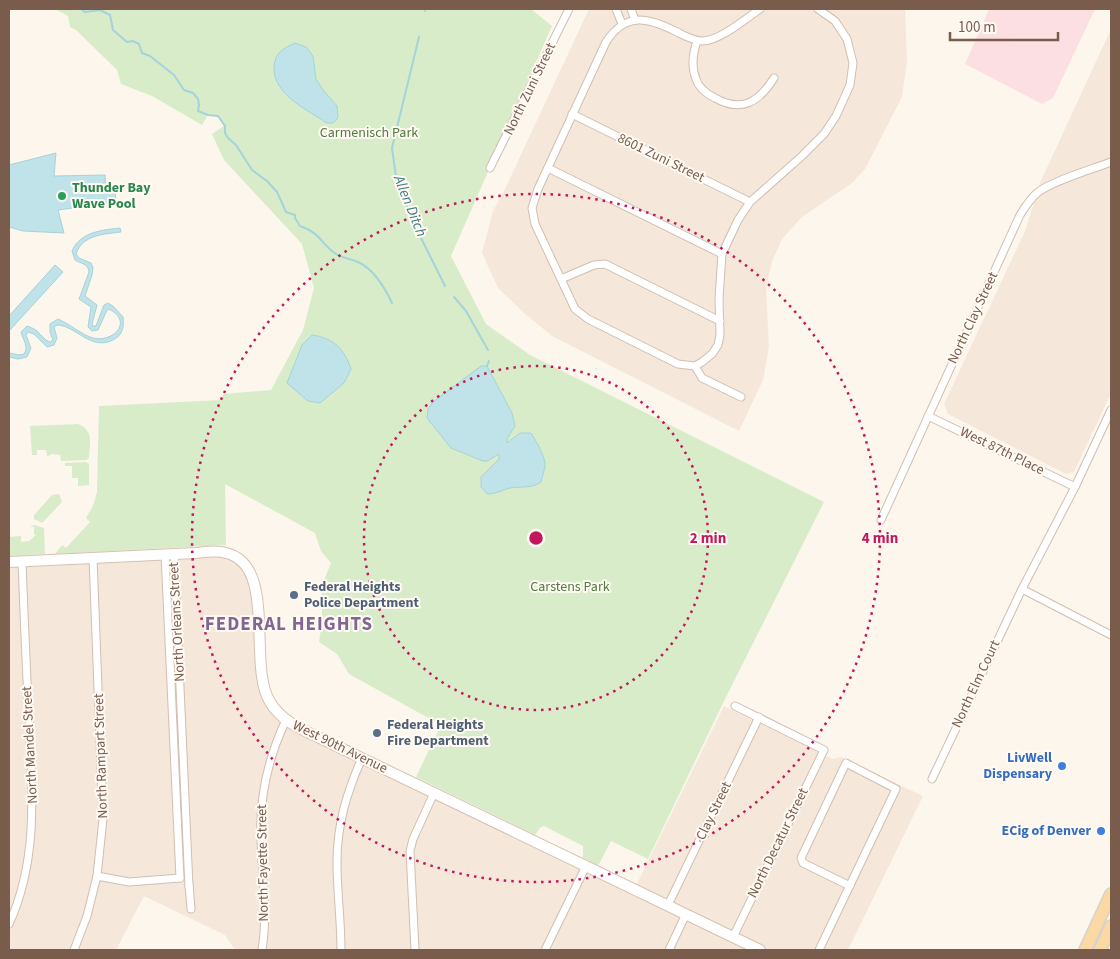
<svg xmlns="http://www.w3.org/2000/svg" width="1120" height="959" font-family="'Source Sans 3',sans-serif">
<rect width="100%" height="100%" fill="#fdf6ec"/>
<g fill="#f5e8da">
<polygon points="589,9 905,9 907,62 902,97 865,169 852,183 802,217 782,239 772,261 766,288 769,347 763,380 739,431 552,336 524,313 498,288 482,253 493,211 505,189"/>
<polygon points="1111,29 1111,393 1074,472 1066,474 948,414 944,404 1026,229 1039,185"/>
<polygon points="221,556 239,564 251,585 257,682 265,703 271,712 633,892 724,706 833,759 841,757 923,796 848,950 235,950 225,935 144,896 116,950 9,950 9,567"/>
</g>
<polygon fill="#fbdfe3" points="989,9 1095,9 1053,98 1042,104 965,64"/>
<g fill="#d8ecc9">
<polygon points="55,9 531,9 552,26 451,256 486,324 530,355 824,502 724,701 648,859 611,841 598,866 583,858 583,846 544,826 540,828 535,835 416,777 441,725 349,674 337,654 319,642 322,623 322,585 331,563 321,551 315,533 225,484 226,545 55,554 62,545 66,548 90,522 86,518 93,506 97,492 99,406 222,400 223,394 271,390 303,330 314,288 302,244 224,160 212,134 224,126 218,116 208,115 202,125 152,96 121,84 117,70 76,30 70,27 68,16"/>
<path d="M78,424C94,430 90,444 89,458L86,460L61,461L60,455L52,454L51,453V455L47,456L46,450H37V455H32L30,426Z"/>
<polygon points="86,462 89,464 89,485 78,486 78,478 72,478 72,466 65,466 65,463"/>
<polygon points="59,494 62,502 42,523 34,519 34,515 52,495"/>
<polygon points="34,525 44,528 45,554 9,556 9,537 21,536 21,542 29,541 36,535 34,534 34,527 30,527"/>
</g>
<g fill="#bfe3e8" stroke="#a5d3da">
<path d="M295,43L306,47L313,56L316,79L323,90L337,106L338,118L333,123H327C308,110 273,95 274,67C275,52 283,49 295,43Z"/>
<polygon points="56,153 54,176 105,175 106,189 115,189 116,202 58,210 64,233 23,231 9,227 9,165"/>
<path d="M120,228L121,232C104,234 82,235 76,254L79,258L91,263L93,268L92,275L85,296L97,305L92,324L93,326H96L104,305L108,303L113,306L123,317C124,327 123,335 113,340C90,351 77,326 57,325L54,327L57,338L54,345L47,347L34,334L28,332L26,335L31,348L27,357L18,359L9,357V353L19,355L24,354C29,347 23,340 21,332L27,326C41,330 41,339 50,342L53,340L50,332V324L58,319C70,324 82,335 93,338C113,343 134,322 109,309L107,310L98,330L92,331L88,327L91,307L79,299L89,272C88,263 81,264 75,260L72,251C80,232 102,230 120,228Z"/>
<polygon points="55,265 63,272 9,331 9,316"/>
<path d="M312,335C333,338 344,348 351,369L344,383L320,403L308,401L287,383L302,345Z"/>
<path d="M481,366H487L512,413L515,426L507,439V443L520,433H531C536,441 546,457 545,467C544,472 542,477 541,482C531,489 522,486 510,488C502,490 496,494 487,494L481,487V477L499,459V454L487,461H483L451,448L427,418L428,409L433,402Z"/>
</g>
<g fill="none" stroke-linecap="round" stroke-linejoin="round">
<g stroke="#a5d3da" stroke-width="2">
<path d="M81,9L85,12L100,10L110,15L113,30L127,42L133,41L139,44L142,53L150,56L174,75L184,90L193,93L198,99L199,105L198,111L208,115L218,116L225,126V133L228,138L236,145L252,170L267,181L277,192L286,212L295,215V218L300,226C321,233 320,243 336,254C342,258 351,259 358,262C373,269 385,288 392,303"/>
<polyline points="425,11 425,9"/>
<polyline points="419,37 392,148 397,184 417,230 445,286"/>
<polyline points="454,297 466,311 488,350"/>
<polyline points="487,366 489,361"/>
</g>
<g stroke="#d1beb0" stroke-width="9">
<g id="street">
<polyline points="616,9 622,24"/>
<polyline points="631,9 635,20"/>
<path d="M760,9C745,19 721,40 703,41C693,41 685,36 677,32C649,18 626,11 606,42L538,189L532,208L535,224L575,309L588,319L678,364L695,366L702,362L712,354L718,345L720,335L719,298L722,254L738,220L750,202L802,156L824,134L836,116L850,85L853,63L847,39L835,21L818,9"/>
<path d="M697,41C693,53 691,67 696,79C699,89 707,94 715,98C742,113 759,102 774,78"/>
<polyline points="572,114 750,202"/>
<polyline points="490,168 569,9"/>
<polyline points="548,168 722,254"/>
<polyline points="561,279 594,265 605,264 720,321"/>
<polyline points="695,366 702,378 741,397"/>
<polyline points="928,416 1075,487"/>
<path d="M881,520L1020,215C1025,207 1030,199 1037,193C1051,181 1093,169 1111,162"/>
<polyline points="165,554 180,878"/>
<polyline points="174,554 189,887"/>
<polyline points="1022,589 1111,635"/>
<polyline points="932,779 1022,589 1075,487 1111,410"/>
<polyline points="97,876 129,882 180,878"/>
<polyline points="189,884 191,909"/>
<polyline points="668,905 759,717"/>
<path d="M9,924C39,859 32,788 29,718C26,666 24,614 22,562"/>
<polyline points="733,937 824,750 735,706"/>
<polyline points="74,950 87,916 97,876 103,819 93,558"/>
<path d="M262,950C268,914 262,876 261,839C259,797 268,758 286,720"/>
<path d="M341,950C341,921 337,891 337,862C337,824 347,792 362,758"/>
<polyline points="415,950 410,851 413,839 434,793"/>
<polyline points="545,950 586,866"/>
<polyline points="669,950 686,914"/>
<polyline points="819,950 896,789 846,763 801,858 803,863 850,886"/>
</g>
</g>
<g stroke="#d6c0b0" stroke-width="12">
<path id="secondary" d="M9,562L196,553C205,552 217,550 226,553C278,565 247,665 270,702C282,722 303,730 322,739L760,950"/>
</g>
<g stroke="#dad1cd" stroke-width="14">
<g id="primary">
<polyline points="1085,950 1111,894"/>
<polyline points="1100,950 1111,926"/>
</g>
</g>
<use href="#street" stroke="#fff" stroke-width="7"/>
<use href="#secondary" stroke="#fff" stroke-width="10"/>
<use href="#primary" stroke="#fbd9a5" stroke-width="11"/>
</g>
<g fill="none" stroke="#c2185b" stroke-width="2.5" stroke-dasharray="2.5 5">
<circle cx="536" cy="538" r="172"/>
<circle cx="536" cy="538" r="344"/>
</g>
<circle fill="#2e9e5b" stroke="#fffaf3" stroke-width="2" cx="62" cy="196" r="5"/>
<g fill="#5c6f8a" stroke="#fffaf3" stroke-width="2">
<circle cx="294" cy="595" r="5"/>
<circle cx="377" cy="733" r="5"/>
</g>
<g fill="#3f7fe0" stroke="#fffaf3" stroke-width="2">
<circle cx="1062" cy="766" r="5"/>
<circle cx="1101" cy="831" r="5"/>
</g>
<g text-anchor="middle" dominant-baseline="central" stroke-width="4" stroke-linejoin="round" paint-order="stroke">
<g font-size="14" fill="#7a5c4d" stroke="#fffaf3">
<text transform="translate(530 89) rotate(-64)">North Zuni Street</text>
<text transform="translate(661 158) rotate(26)">8601 Zuni Street</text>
<text transform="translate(973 318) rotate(-65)">North Clay Street</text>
<text transform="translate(1002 451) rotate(26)">West 87th Place</text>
<text transform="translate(177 622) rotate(-93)">North Orleans Street</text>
<text transform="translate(976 684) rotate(-65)">North Elm Court</text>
<text transform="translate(30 745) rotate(-93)">North Mandel Street</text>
<text transform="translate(340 747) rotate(26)">West 90th Avenue</text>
<text transform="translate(101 756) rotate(-92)">North Rampart Street</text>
<text transform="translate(714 811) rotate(-64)">Clay Street</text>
<text transform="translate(778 843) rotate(-64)">North Decatur Street</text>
<text transform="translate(263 863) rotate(-91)">North Fayette Street</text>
</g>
<g font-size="14" fill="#537a41" stroke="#fffaf3">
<text x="369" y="133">Carmenisch Park</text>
<text x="570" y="587">Carstens Park</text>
</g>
<g font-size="14" font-weight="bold" fill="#27864d" stroke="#fffaf3" text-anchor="start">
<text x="72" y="188">Thunder Bay<tspan x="72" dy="16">Wave Pool</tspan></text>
</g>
<g font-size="14" font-weight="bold" fill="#4e5e75" stroke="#fffaf3" text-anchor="start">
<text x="304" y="587">Federal Heights<tspan x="304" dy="16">Police Department</tspan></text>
<text x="387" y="725">Federal Heights<tspan x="387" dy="16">Fire Department</tspan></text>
</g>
<g font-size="14" font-weight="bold" fill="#366cbe" stroke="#fffaf3" text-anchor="end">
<text x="1052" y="758">LivWell<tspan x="1052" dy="16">Dispensary</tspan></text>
<text x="1091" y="831">ECig of Denver</text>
</g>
<g font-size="15" font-style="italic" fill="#437c86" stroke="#fffaf3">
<text transform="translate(410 206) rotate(68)">Allen Ditch</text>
</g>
<g font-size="19" font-weight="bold" letter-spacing="1" fill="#846695" stroke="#fffaf3">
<text x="289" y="624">FEDERAL HEIGHTS</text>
</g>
</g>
<circle cx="536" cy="538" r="8" fill="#c2185b" stroke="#fffaf3" stroke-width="2.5"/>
<g font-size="15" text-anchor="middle" font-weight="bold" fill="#c2185b" stroke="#fffaf3" stroke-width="4" stroke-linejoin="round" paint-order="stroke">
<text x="708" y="543">2 min</text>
<text x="880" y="543">4 min</text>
</g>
<rect width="1120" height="959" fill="none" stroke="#7a5c4d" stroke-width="20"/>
<path d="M950 32v8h108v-8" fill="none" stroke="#7a5c4d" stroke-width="2.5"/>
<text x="958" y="32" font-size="15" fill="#7a5c4d" stroke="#fffaf3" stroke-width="4" paint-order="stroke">100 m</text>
</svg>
